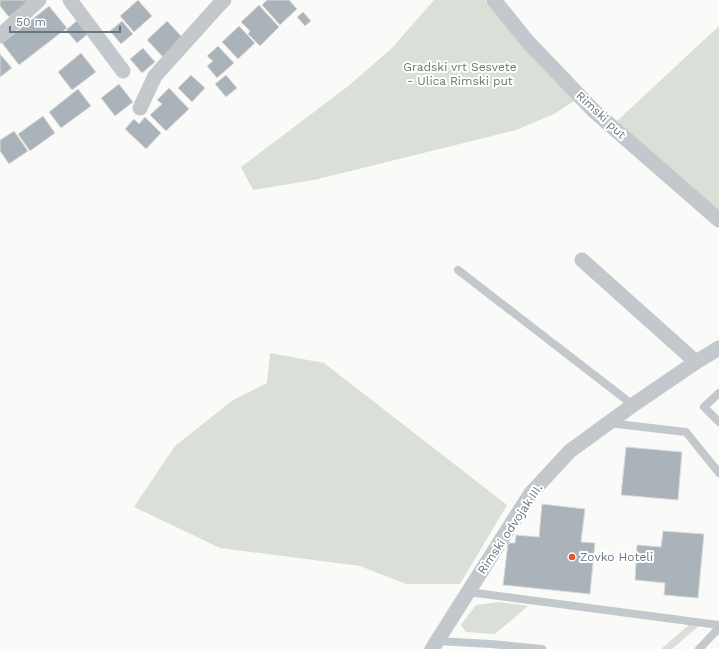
<svg xmlns="http://www.w3.org/2000/svg" width="719" height="649" font-family="'Work Sans',sans-serif">
<rect width="100%" height="100%" fill="#fafaf8"/>
<g fill="#dadfd7">
<polygon points="434,0 485,0 574,101 554,114 516,130 314,180 253,190 241,167 347,87 391,49"/>
<polygon points="719,26 719,212 617,121"/>
<polygon points="270,353 324,363 507,505 460,584 406,584 360,566 220,548 134,507 175,446 233,400 267,383"/>
<polygon points="499,602 528,606 495,634 466,632 461,625 476,605"/>
<polygon points="690,624 700,625 672,649 661,649"/>
</g>
<g fill="#aab3b9" stroke="#dcdcda">
<polygon points="0,0 30,0 9,17 0,6"/>
<polygon points="138,0 152,16 134,32 120,16"/>
<polygon points="267,0 289,0 297,9 280,25 262,5"/>
<polygon points="259,5 279,27 260,46 248,34 250,31 241,22"/>
<polygon points="49,6 67,28 19,65 2,43"/>
<polygon points="303,12 311,21 305,26 297,17"/>
<polygon points="79,19 90,32 77,43 66,30"/>
<polygon points="122,21 133,34 121,44 110,31"/>
<polygon points="167,21 184,39 164,58 147,40"/>
<polygon points="239,26 255,43 238,59 222,42"/>
<polygon points="218,46 234,63 217,78 207,66 213,61 207,56"/>
<polygon points="143,48 155,62 142,73 130,59"/>
<polygon points="81,53 96,72 72,90 58,72"/>
<polygon points="0,54 12,68 0,77"/>
<polygon points="191,75 205,88 192,102 178,88"/>
<polygon points="226,75 237,88 226,97 215,84"/>
<polygon points="119,84 133,102 115,116 101,98"/>
<polygon points="169,88 189,109 166,131 150,115 162,104 157,100"/>
<polygon points="78,89 91,106 61,128 49,112"/>
<polygon points="43,116 55,133 30,151 18,134"/>
<polygon points="145,117 161,133 146,149 125,129 134,119 139,124"/>
<polygon points="14,131 28,151 9,164 0,151 0,140"/>
<polygon points="626,447 682,452 678,500 621,495"/>
<polygon points="542,504 585,509 581,542 595,543 590,594 503,585 508,543 515,543 516,535 539,537"/>
<polygon points="663,531 704,534 698,598 664,595 665,583 635,580 637,545 661,547"/>
</g>
<g fill="none" stroke-linecap="round" stroke-linejoin="round">
<g stroke="#c3c8cc" stroke-width="8">
<polyline points="458,270 633,405"/>
<polyline points="719,393 704,407 719,422"/>
<polyline points="608,423 686,432 719,473"/>
<polyline points="468,592 719,625"/>
<polyline points="437,641 491,644 542,649"/>
<polyline points="699,649 719,628"/>
</g>
<g stroke="#c3c8cc" stroke-width="15">
<polyline points="70,0 123,71"/>
<polyline points="494,0 528,42 594,111 719,220"/>
<polyline points="0,36 39,0"/>
<polyline points="140,108 155,76 218,6 224,0"/>
<polyline points="582,260 696,362"/>
<polyline points="432,649 531,493 570,451 633,405 696,362 719,348"/>
</g>
</g>
<circle fill="#e4572e" stroke="#fff" stroke-width="1.5" cx="572" cy="557" r="4"/>
<g text-anchor="middle" dominant-baseline="central" stroke-width="4" stroke-linejoin="round" paint-order="stroke">
<g font-size="12" fill="#687a64" stroke="#fff">
<text x="460" y="67">Gradski vrt Sesvete<tspan x="460" dy="14">- Ulica Rimski put</tspan></text>
</g>
<g font-size="12" fill="#657683" stroke="#fff">
<text transform="translate(601 115) rotate(43)">Rimski put</text>
<text transform="translate(510 529) rotate(-56)">Rimski odvojak III.</text>
</g>
<g font-size="12" fill="#657683" stroke="#fff" text-anchor="start">
<text x="580" y="557">Zovko Hoteli</text>
</g>
</g>
<path d="M10 26v6h110v-6" fill="none" stroke="#657683" stroke-width="2"/>
<text x="16" y="26" font-size="12" fill="#657683" stroke="#ffffff" stroke-width="3" paint-order="stroke">50 m</text>
</svg>
